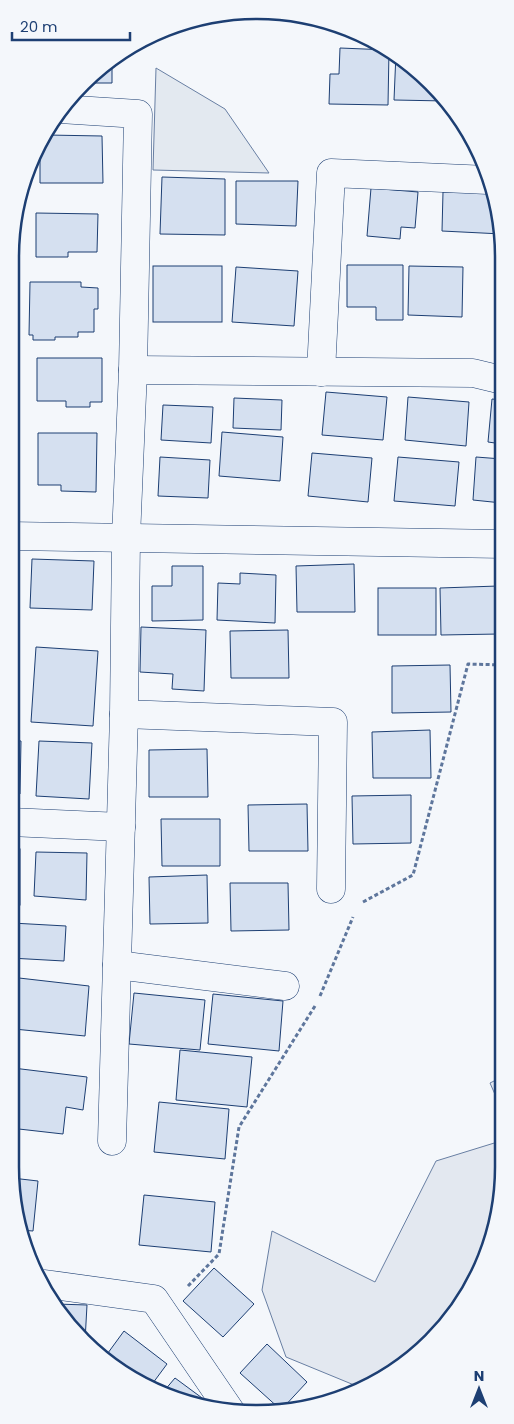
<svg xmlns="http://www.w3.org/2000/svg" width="514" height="1424" font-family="Poppins,sans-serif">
<rect width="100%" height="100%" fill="#f4f7fb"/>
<polygon fill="#e3e9f0" stroke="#687fa3" points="156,68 225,109 269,173 153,170"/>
<g fill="#e3e8f0" stroke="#687fa3">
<polygon points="504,1076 504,1115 490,1083"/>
<polygon points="504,1140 504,1167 496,1231 453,1317 394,1373 359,1387 286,1357 262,1290 272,1231 375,1282 436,1161"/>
</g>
<g fill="#d5e0f0" stroke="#1d3f73">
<polygon points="340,48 389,50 388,105 329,104 330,74 339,74"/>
<polygon points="396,53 443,94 446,101 394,100"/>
<polygon points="112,62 112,83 88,83"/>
<polygon points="47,135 102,136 103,183 40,183 40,148"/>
<polygon points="162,177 225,179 225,235 160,234"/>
<polygon points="236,181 298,181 296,226 236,224"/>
<polygon points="371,188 418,192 415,228 401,227 400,239 367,236"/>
<polygon points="443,192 492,193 502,224 502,234 442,231"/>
<polygon points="36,213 98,214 97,252 68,252 68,257 36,257"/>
<polygon points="347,265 403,265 403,320 376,320 376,307 347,307"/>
<rect x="153" y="266" width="69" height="56"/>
<polygon points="409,266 463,267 462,317 408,315"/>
<polygon points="236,267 298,271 294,326 232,322"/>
<polygon points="30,282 81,282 81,287 98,288 98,309 94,309 94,332 78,332 78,337 55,337 55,340 33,340 33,335 29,335"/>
<polygon points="37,358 102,358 102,402 90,402 90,407 66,407 66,401 37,401"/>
<polygon points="326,392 387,397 383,440 322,435"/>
<polygon points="408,397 469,402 466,446 405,440"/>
<polygon points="234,398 282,400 281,430 233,428"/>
<polygon points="492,399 502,400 502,444 488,442"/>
<polygon points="163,405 213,407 211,443 161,440"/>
<polygon points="222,432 283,437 280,481 219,476"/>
<polygon points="38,433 97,433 96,492 61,491 61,485 38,485"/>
<polygon points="10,435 15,435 13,494 10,494"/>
<polygon points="312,453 372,458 368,502 308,496"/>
<polygon points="160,457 210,460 208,498 158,496"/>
<polygon points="398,457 459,462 455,506 394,501"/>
<polygon points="476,457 502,459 502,503 473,500"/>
<polygon points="32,559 94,561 92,610 30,608"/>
<rect x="10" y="562" width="6" height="56"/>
<polygon points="354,564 355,612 297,612 296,566"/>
<polygon points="172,566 203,566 203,620 152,621 152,586 172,586"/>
<polygon points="240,573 276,575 275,623 217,620 218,583 240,584"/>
<rect x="502" y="582" width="1" height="47"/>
<polygon points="498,586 499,634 441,635 440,588"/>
<rect x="378" y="588" width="58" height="47"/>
<polygon points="141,627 206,630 204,691 172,689 173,674 140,672"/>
<polygon points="288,630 289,678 231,678 230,631"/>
<polygon points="36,647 98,651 93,726 31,722"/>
<polygon points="10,653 17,653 16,719 10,719"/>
<polygon points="450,665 451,712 392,713 392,666"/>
<polygon points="430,730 431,778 373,778 372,732"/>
<polygon points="10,740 21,741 20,794 10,794"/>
<polygon points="39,741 92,743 89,799 36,796"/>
<polygon points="207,749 208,797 149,797 149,750"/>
<polygon points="411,795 411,843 353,844 352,796"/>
<polygon points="307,804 308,851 249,851 248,805"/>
<polygon points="161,819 220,819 220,866 162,866"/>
<rect x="10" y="849" width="10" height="56"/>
<polygon points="36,852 87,853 86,900 34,896"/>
<polygon points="207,875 208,923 150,924 149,877"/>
<polygon points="230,883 288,883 289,930 231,931"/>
<polygon points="12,923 66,926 64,961 10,958"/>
<polygon points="19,978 89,986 85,1036 14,1029"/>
<polygon points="134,993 205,1000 200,1050 129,1044"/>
<polygon points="213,994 283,1001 279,1051 208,1044"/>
<polygon points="180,1050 252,1057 247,1107 176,1100"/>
<polygon points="13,1068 87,1077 83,1110 66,1107 63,1134 10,1128"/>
<polygon points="159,1102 229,1109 225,1159 154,1152"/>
<polygon points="12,1178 38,1181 33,1231 20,1230"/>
<polygon points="144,1195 215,1202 211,1252 139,1245"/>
<polygon points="214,1268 254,1304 223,1337 183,1301"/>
<polygon points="56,1304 87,1305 85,1341 71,1330"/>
<polygon points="124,1331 167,1364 150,1387 134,1381 105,1357"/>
<polygon points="267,1344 307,1382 281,1410 240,1373"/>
<polygon points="175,1378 217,1409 164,1391"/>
</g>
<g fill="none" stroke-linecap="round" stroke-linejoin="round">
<g stroke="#1d3f73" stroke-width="29">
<g id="minor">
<polyline points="60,109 138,114 133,370"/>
<polyline points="321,372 331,173 488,180"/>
<polyline points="10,536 503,544"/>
<polyline points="10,822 121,827"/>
<polyline points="331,889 333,722 124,714 126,538 133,370 473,373 502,380"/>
<polyline points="117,965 285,986"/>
<polyline points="112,1141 124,714"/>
<polyline points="45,1284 154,1299 231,1412"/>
</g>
</g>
<g stroke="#5e769c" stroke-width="3" stroke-dasharray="4 2.5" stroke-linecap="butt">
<polyline points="363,902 413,875 468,664 503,665"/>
<polyline points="320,996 353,917"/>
<polyline points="188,1286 219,1254 239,1127 315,1006"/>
</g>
<use href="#minor" stroke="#f4f7fb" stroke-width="28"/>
</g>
<path d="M0 0H514V1424H0ZM257 19H257A238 238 0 0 1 495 257V1167A238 238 0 0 1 257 1405H257A238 238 0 0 1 19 1167V257A238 238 0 0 1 257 19Z" fill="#f4f7fb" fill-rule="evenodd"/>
<path fill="none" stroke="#1d3f73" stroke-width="2.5" d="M257 19H257A238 238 0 0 1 495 257V1167A238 238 0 0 1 257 1405H257A238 238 0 0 1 19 1167V257A238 238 0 0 1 257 19Z"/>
<g transform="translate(479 1389)" stroke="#f4f7fb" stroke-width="4" paint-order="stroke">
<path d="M0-4L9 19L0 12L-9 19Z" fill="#1d3f73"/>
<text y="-8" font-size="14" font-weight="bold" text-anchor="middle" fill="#1d3f73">N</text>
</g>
<path d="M12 32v8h118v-8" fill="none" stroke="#1d3f73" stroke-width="2.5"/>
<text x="20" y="32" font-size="15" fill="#1d3f73" stroke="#f4f7fb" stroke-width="4" paint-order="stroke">20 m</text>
</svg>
